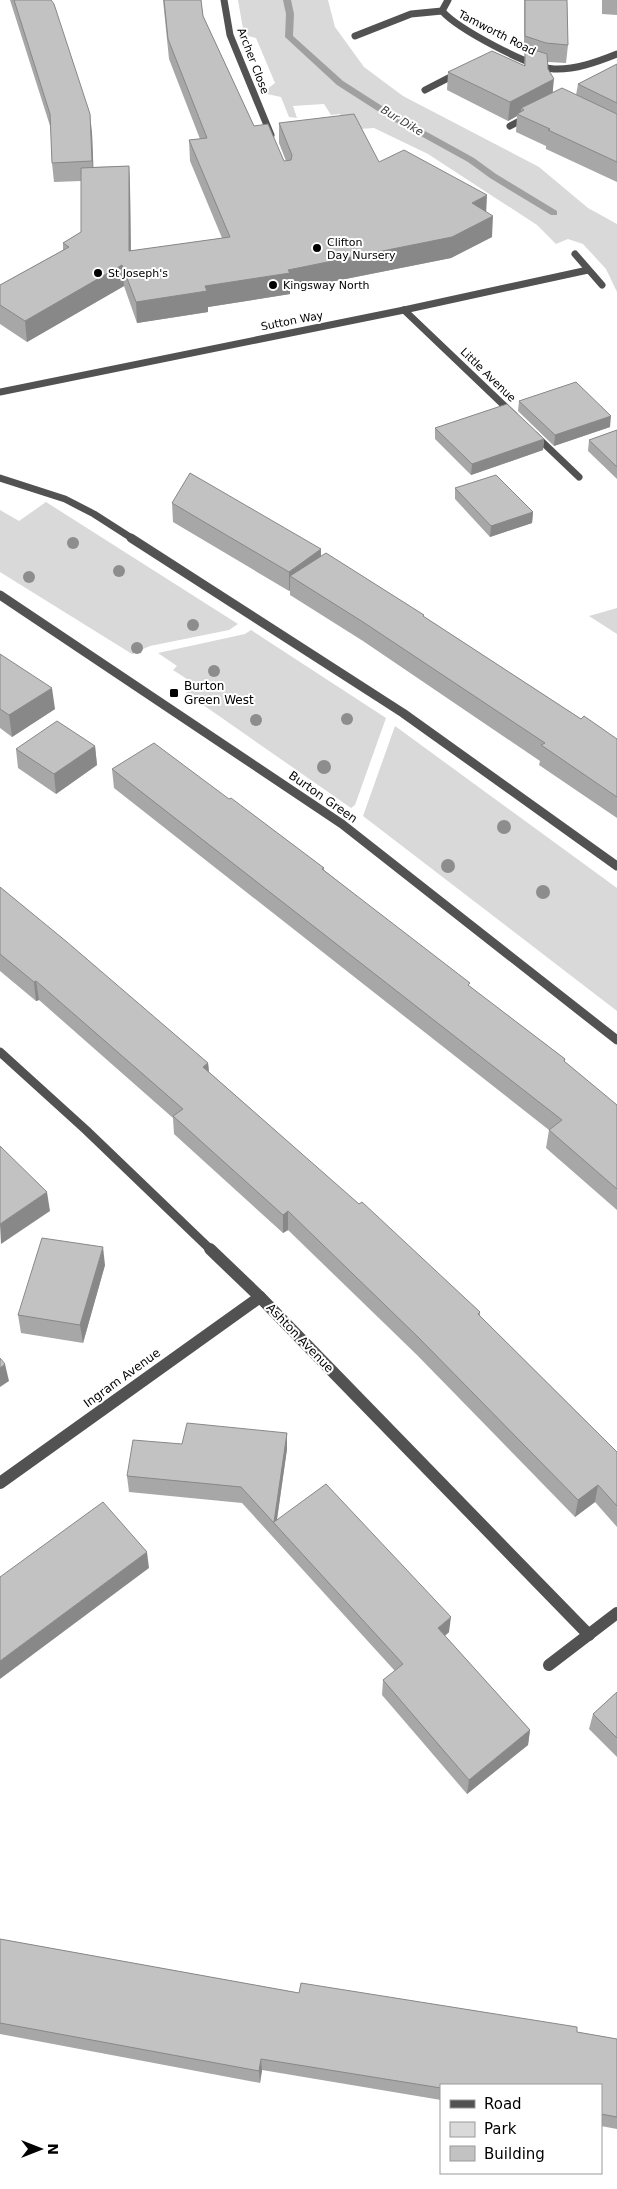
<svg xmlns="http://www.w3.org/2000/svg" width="617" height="2189" font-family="'DejaVu Sans',sans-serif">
<rect width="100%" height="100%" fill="#fff"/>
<g fill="#d9d9d9">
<polygon points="238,0 328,0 335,27 364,67 403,96 539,167 588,208 617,224 617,292 606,269 583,244 568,239 556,244 537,225 428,154 374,128 346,130 340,114 331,115 324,104 293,106 297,118 289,117 281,97 267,94 266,90 275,83 256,38 244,35"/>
<polygon points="46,502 238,624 229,630 150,646 132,654 0,572 0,510 19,521"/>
<polygon points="617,608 617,634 589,616"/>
<polygon points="251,630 386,718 355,805 351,808 186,693 196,685 173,670 177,666 158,653 245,634"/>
<polygon points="395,726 617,888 617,1011 363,816"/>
</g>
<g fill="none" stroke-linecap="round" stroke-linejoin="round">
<polygon fill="#a0a0a0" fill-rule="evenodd" points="283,0 291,0 294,14 293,36 343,81 396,115 474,158 496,174 557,211 557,215 551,215 490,178 468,162 390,119 337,85 285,37 286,14"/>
<g stroke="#525252" stroke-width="7">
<polyline points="355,36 411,14 442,11"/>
<polyline points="425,90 458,73"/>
<polyline points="510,126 529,116"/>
</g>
<g stroke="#525252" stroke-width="7">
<polyline points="224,0 230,35 271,135"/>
<path d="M448,0L442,11C458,29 529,67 554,69C575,70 597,62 617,54"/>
<polyline points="575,254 602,285"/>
<polyline points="404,310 514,415"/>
<polyline points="0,392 404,310 588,270"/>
<polyline points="535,435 579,477"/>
<polyline points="0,478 65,499 94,514 133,539"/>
</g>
<g stroke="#525252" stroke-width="9">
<polyline points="131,538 403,713 617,866"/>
<polyline points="0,595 342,824 617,1040"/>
<polyline points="0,1052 86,1130 212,1251"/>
</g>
<g stroke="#525252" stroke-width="12">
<polyline points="210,1249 260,1297 589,1635"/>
<polyline points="0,1483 260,1297"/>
<polyline points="549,1665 617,1613"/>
</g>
</g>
<g fill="#8d8d8d">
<circle cx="73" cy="543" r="6"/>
<circle cx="119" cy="571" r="6"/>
<circle cx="29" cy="577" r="6"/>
<circle cx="193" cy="625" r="6"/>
<circle cx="137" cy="648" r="6"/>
<circle cx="214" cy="671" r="6"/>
<circle cx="347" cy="719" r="6"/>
<circle cx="256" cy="720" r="6"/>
<circle cx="324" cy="767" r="7"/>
<circle cx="504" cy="827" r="7"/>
<circle cx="448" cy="866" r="7"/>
<circle cx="543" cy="892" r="7"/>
</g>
<g fill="#a7a7a7">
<polygon points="10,0 51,0 92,133 93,167 129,166 130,187 131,251 222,238 190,161 189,140 200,139 169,59 163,0 201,0 203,16 254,126 284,161 286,161 279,143 279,123 379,162 486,212 492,237 451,258 290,290 290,294 208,307 208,312 137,323 124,286 27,342 0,324 0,285 63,250 63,243 81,232 81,181 54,182 52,163 51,129"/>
<polygon points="524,0 567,0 568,45 566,63 548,62 548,69 553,92 576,95 578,84 617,64 617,182 546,149 546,146 516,132 517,116 508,121 447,90 448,72 524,66 525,54 524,54"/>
<polygon points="602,0 617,0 617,15 602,14"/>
<polygon points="519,401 610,427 554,446 518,411"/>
<polygon points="435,428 544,439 543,450 471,475 435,439"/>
<polygon points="617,430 617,479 588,451 589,440"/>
<polygon points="455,488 533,512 532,523 490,537 455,499"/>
<polygon points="172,503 321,549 321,556 424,617 581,719 617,739 617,818 539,765 540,761 363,641 290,595 290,590 289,591 173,522"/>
<polygon points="0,654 55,709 12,737 0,728"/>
<polygon points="95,746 97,765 56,794 18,768 16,749"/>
<polygon points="112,769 229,799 324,868 324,870 470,987 565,1059 565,1062 617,1105 617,1210 546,1148 549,1130 114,788"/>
<polygon points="0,887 208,1063 209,1072 480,1312 480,1316 617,1452 617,1527 595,1502 575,1517 417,1355 288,1230 283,1233 174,1134 173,1118 39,1000 36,1001 0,971"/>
<polygon points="105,1265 83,1343 21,1333 18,1315"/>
<polygon points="287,1433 287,1449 277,1520 449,1632 445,1636 530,1730 528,1745 467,1794 382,1695 383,1680 395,1671 242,1503 129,1492 127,1476 182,1444"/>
<polygon points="617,1692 617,1757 589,1729 593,1714"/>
<polygon points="0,1939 299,1993 577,2032 617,2039 617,2129 601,2126 601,2085 441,2085 441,2100 262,2070 260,2083 0,2034"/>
</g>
<g fill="#888">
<polygon points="554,79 552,98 524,110 521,108 521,114 517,114 517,116 508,121 510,102"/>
<polygon points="90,114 92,133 94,180 92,161"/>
<polygon points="129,166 130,187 131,272 129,251"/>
<polygon points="487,195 486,216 472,203"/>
<polygon points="493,216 492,237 451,258 290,290 290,294 208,307 208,312 137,323 136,302 205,286 288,270"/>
<polygon points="122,265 124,286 27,342 25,321"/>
<polygon points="611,416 610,427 554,446 555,435"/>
<polygon points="544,439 543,450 471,475 472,464"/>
<polygon points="533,512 532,523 490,537 491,526"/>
<polygon points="321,549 321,569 290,576 290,590 289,591 289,572"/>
<polygon points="52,688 55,709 12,737 9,715"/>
<polygon points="95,746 97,765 56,794 54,774"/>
<polygon points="36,981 39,1000 36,1001 34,982"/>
<polygon points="208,1063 210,1082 203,1067"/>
<polygon points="47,1192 50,1211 1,1244 0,1224"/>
<polygon points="288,1211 288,1230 283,1233 283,1215"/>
<polygon points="103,1247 105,1265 83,1343 80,1325"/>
<polygon points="5,1364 9,1381 0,1387 0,1368"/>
<polygon points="287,1433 287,1449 276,1525 274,1522"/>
<polygon points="598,1485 595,1502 575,1517 578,1500"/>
<polygon points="147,1552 149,1568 0,1679 0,1661"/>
<polygon points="451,1617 449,1632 436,1643 438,1628"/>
<polygon points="530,1730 528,1745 467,1794 469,1780"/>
<polygon points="261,2059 262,2070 260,2083 259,2071"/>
</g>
<g fill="#c2c2c2" stroke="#888">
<polygon points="14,0 51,0 54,4 90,114 92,161 52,163 50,114"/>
<polygon points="164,0 201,0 203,16 254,126 268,124 284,161 291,160 292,155 279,123 354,114 379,162 404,150 487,195 472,203 493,216 452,237 288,270 290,273 205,286 207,291 136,302 122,265 25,321 0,305 0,285 69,247 63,243 81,232 81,168 129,166 129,251 230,237 189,140 207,138 168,39"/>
<polygon points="525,0 567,0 568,45 546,43 525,36"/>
<polygon points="525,47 547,54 548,69 554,79 510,102 448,72 492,51 525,66"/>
<polygon points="617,64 617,103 578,84"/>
<polygon points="562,88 617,114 617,162 548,130 550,129 517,114 524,110 521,108"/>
<polygon points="576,382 611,416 555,435 519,401"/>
<polygon points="507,404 544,439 472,464 435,428"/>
<polygon points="617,430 617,467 589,440"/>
<polygon points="190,473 321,549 289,572 172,503"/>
<polygon points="496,475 533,512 491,526 455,488"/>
<polygon points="326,553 424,615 423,616 581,719 584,716 617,739 617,797 541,745 545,743 363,622 290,576"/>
<polygon points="0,654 52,688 9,715 0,709"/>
<polygon points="57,721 95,746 54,774 16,749"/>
<polygon points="154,743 229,799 231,798 324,868 322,869 470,983 468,985 565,1059 564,1061 617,1105 617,1189 549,1130 562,1120 112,769"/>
<polygon points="0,887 67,942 208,1063 203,1067 359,1204 362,1202 480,1312 478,1314 617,1452 617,1506 598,1485 578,1500 419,1338 288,1211 283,1215 173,1116 183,1109 36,981 34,982 0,954"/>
<polygon points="0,1146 47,1192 0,1224"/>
<polygon points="42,1238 103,1247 80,1325 18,1315"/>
<polygon points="0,1358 5,1364 0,1368"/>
<polygon points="187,1423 287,1433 274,1522 326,1484 451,1617 438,1628 530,1730 469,1780 383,1680 403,1664 241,1487 127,1476 133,1440 182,1444"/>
<polygon points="103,1502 147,1552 0,1661 0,1577"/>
<polygon points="617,1692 617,1738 593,1714"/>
<polygon points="0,1939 299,1993 301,1983 577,2027 577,2032 617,2039 617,2117 601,2114 601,2085 441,2085 441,2088 261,2059 259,2071 0,2023"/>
</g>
<g fill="#000" stroke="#fff" stroke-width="2">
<circle cx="317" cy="248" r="5"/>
<circle cx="98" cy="273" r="5"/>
<circle cx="273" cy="285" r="5"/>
<rect x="169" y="688" width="10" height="10" rx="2.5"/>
</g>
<g text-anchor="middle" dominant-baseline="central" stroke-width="4" stroke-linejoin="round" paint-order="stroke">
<g font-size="11" fill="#000" stroke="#fff">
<text transform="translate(497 33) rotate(27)">Tamworth Road</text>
<text transform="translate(253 61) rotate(69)">Archer Close</text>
<text transform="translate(292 321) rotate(-11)">Sutton Way</text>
<text transform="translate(488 375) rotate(44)">Little Avenue</text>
</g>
<g font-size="11" font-style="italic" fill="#414141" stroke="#fff">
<text transform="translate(402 121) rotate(31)">Bur Dike</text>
</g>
<g font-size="11" fill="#000" stroke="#fff" text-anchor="start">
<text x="327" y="242">Clifton<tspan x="327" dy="13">Day Nursery</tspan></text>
<text x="108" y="273">St Joseph's</text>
<text x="283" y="285">Kingsway North</text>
</g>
<g font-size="12" fill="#000" stroke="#fff" text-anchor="start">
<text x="184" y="686">Burton<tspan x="184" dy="14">Green West</tspan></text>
</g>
<g font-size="12" fill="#000" stroke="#fff">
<text transform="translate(323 797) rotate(35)">Burton Green</text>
<text transform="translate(300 1338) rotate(46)">Ashton Avenue</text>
<text transform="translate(122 1378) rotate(-36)">Ingram Avenue</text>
</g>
</g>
<rect x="440" y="2084" width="162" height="90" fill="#ffffff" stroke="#999999"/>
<rect x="450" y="2100" width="25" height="8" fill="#525252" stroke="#999999"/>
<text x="484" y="2109" font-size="15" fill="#000000">Road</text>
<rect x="450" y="2122" width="25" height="15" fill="#d9d9d9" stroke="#999999"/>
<text x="484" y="2134" font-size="15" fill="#000000">Park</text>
<rect x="450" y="2146" width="25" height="15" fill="#c2c2c2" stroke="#999999"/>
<text x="484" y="2159" font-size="15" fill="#000000">Building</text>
<g transform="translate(40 2149) rotate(90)" stroke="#ffffff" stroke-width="4" paint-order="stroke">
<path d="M0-4L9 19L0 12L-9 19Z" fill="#000000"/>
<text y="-8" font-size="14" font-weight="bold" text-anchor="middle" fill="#000000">N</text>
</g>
</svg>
